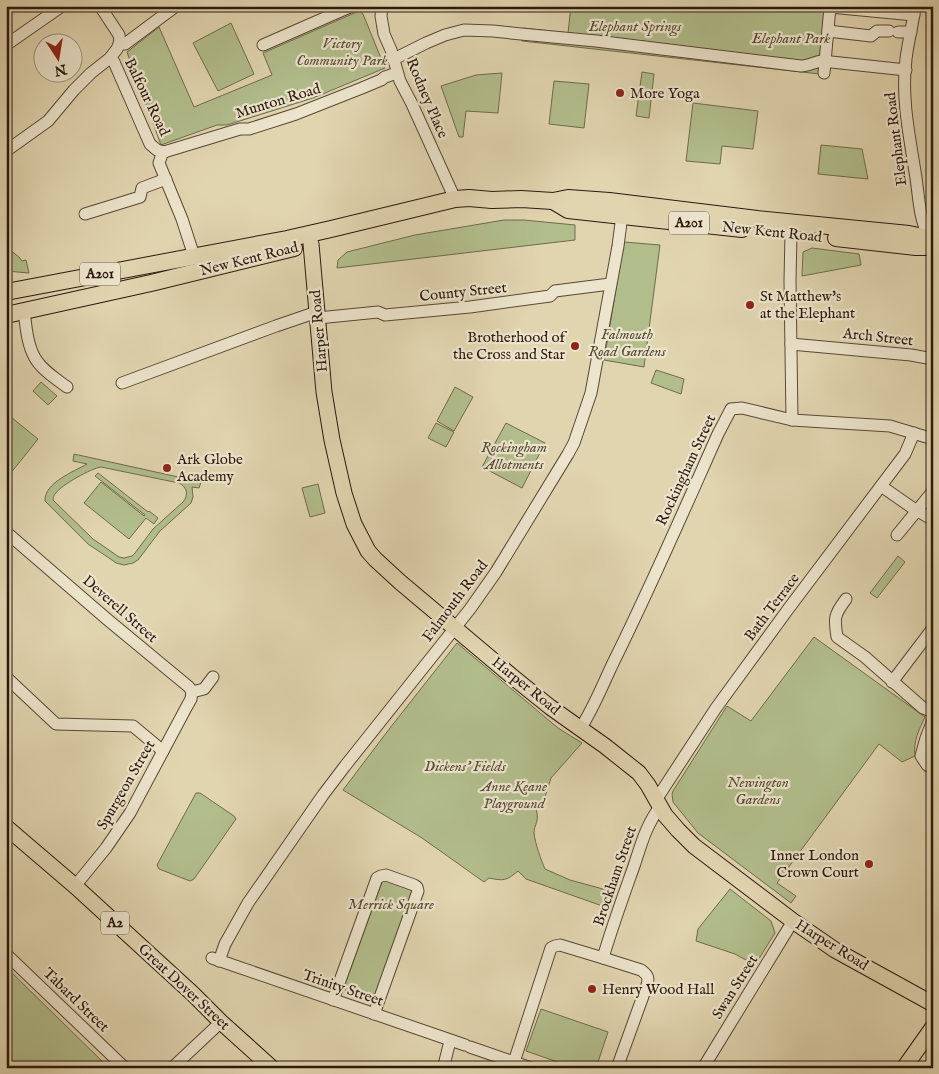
<svg xmlns="http://www.w3.org/2000/svg" width="939" height="1074" font-family="'IM FELL English',serif">
<rect width="100%" height="100%" fill="#e1d5b0"/>
<filter id="stains"><feTurbulence type="fractalNoise" baseFrequency=".004" numOctaves="4"/><feColorMatrix values="0 0 0 0 .2 0 0 0 0 .09 0 0 0 0 .02 0 0 0 .5 -.17"/></filter>
<radialGradient id="worn" r=".72"><stop offset=".6" stop-color="#630" stop-opacity="0"/><stop offset="1" stop-color="#630" stop-opacity=".3"/></radialGradient>
<g fill="#b2bd8c" stroke="#6e6b4d" fill-rule="evenodd">
<polygon points="571,6 830,6 820,74 522,41 521,34 523,28 568,33"/>
<polygon points="359,11 363,14 385,68 313,98 227,125 217,125 161,145 127,52 159,27 194,107 272,75 263,53"/>
<polygon points="231,23 254,74 218,91 193,43"/>
<polygon points="642,72 654,74 649,118 636,116"/>
<polygon points="502,73 498,113 466,111 463,137 459,137 441,86 476,75"/>
<polygon points="554,81 589,84 584,128 549,124"/>
<polygon points="693,103 758,111 753,149 722,146 720,164 686,161"/>
<polygon points="821,145 862,149 868,179 818,174"/>
<polygon points="504,220 524,220 575,225 575,240 337,268 338,260 347,252 415,235"/>
<polygon points="624,242 660,245 644,367 604,360"/>
<polygon points="6,247 19,257 22,261 26,260 29,273 6,271"/>
<polygon points="812,248 859,254 861,265 802,276 803,252"/>
<polygon points="656,370 684,379 681,394 651,383"/>
<polygon points="41,382 57,396 48,405 33,391"/>
<polygon points="455,387 473,397 454,431 437,421"/>
<polygon points="6,413 38,439 6,479"/>
<polygon points="436,423 454,432 446,447 428,438"/>
<polygon points="506,423 545,443 522,488 482,467"/>
<path d="M74,454L201,482L199,488L192,487L193,497L191,503L160,531L138,560L133,563L124,565L116,563L112,560L88,544L45,501C44,483 73,472 87,464L73,461ZM101,467L179,483C187,487 189,495 183,502L153,529L135,553L132,556L124,558L119,557L93,539L53,500C54,496 53,496 56,493C61,485 92,468 101,467Z"/>
<polygon points="98,473 148,512 149,511 158,518 154,524 146,518 129,539 84,503 101,482 144,516 145,515 95,476"/>
<polygon points="318,484 325,513 310,517 302,488"/>
<polygon points="898,556 905,562 877,598 870,593"/>
<path d="M814,637L925,717C919,730 913,741 915,756L902,762L879,744L777,883L796,896L791,903L698,833L673,802L672,794L673,791L727,706L751,721Z"/>
<path d="M457,643L558,728L582,743L551,778L545,797L536,809C540,822 534,824 534,833C535,843 541,860 545,869L570,880L614,892L608,908L526,879L518,871C506,881 504,881 489,878L484,882L422,838L343,790L390,728Z"/>
<polygon points="196,793 200,793 234,816 236,819 194,879 190,881 159,869 157,865"/>
<polygon points="383,879 413,889 374,999 372,999 345,990 344,987"/>
<polygon points="730,889 771,921 775,933 755,965 735,954 696,941 698,929"/>
<polygon points="6,967 109,1068 6,1068"/>
<polygon points="541,1009 608,1032 596,1068 575,1068 526,1051"/>
</g>
<g fill="none" stroke-linecap="round" stroke-linejoin="round">
<g stroke="#584836" stroke-width="13">
<g id="minor">
<polyline points="382,6 381,16 384,34 391,50 400,81 412,104 455,199"/>
<path d="M915,6C913,24 908,42 906,59C901,100 910,138 916,178C919,198 919,218 929,237"/>
<polyline points="828,31 871,36 877,31 889,31"/>
<polyline points="898,32 911,32"/>
<polyline points="119,44 125,44 176,6"/>
<polyline points="6,45 62,6"/>
<polyline points="263,45 352,6"/>
<polyline points="110,58 114,62 150,144 157,150 164,152"/>
<path d="M394,59L426,43L445,35L464,30L493,31L521,34L596,41L801,66C808,66 814,62 822,61L906,70"/>
<polyline points="824,73 830,7 914,15"/>
<polyline points="6,151 48,121 74,90 91,73 110,58 117,49 120,42 119,35 100,6"/>
<polyline points="164,152 240,129 249,129 296,114 362,88 381,80 385,77 397,73"/>
<polyline points="164,152 162,154 159,163 182,219 194,256"/>
<polyline points="85,214 140,197 142,188 166,179"/>
<polyline points="791,234 790,281 792,420"/>
<path d="M24,311C26,326 27,344 35,358C42,370 56,379 67,387"/>
<polyline points="318,318 378,312 385,315 470,307 550,296 555,291 610,284"/>
<polyline points="791,344 911,355 933,359"/>
<polyline points="122,383 276,326 317,312"/>
<polyline points="881,486 917,511 923,514 933,520"/>
<polyline points="6,532 108,620 189,687 192,692 204,689 213,677"/>
<polyline points="897,535 933,491"/>
<path d="M846,599C834,615 834,618 837,637L865,657L923,708L933,712"/>
<polyline points="6,677 56,724 133,726 163,751"/>
<polyline points="892,682 933,628"/>
<polyline points="933,720 926,738 921,756 927,765 933,769"/>
<path d="M580,729C595,706 604,681 616,657C652,584 685,508 718,434L731,409L742,408L792,420L890,426L933,439"/>
<polyline points="656,800 716,708 789,608 905,454 914,433"/>
<polyline points="75,886 106,848 130,813 186,708 191,699 192,692"/>
<polyline points="6,954 125,1068"/>
<polyline points="212,958 465,1045"/>
<path d="M603,958C612,927 623,897 634,866C641,845 646,825 660,807"/>
<polyline points="219,961 225,944 248,903 323,795 345,766 470,609 496,572 568,454 574,443 591,393 618,246 622,215"/>
<polyline points="333,1000 377,878 381,876 386,875 414,885 417,887 418,891 374,1014"/>
<polyline points="470,1047 531,1068"/>
<path d="M514,1062L551,948L555,946L560,945L603,958L641,970C648,975 649,978 647,985L617,1068"/>
<polyline points="172,1068 221,1022"/>
<polyline points="441,1068 444,1065 450,1041"/>
<polyline points="703,1068 793,921"/>
</g>
</g>
<g stroke="#2b190e" stroke-width="17">
<g id="major">
<polyline points="311,244 324,392 332,440 344,493 354,524 368,551 375,559 400,582 514,678 550,707 605,746 639,773 648,785 665,815 678,830 694,846 793,921 835,950 933,1004"/>
<polyline points="6,827 75,886 193,994 221,1022 272,1068"/>
<polyline points="904,1068 933,1027"/>
</g>
</g>
<g stroke="#2b190e" stroke-width="18">
<g id="highway">
<polyline points="553,201 568,210 742,229"/>
<polyline points="836,238 916,247 933,247"/>
<polyline points="6,292 287,239 331,229 455,199 469,198 492,200 521,199 553,201 568,198 609,201 757,219 909,234 933,239"/>
<polyline points="6,315 151,283 294,248"/>
</g>
</g>
<use href="#minor" stroke="#ece4cc" stroke-width="11"/>
<use href="#major" stroke="#e1d5b0" stroke-width="15"/>
<use href="#highway" stroke="#e1d5b0" stroke-width="16"/>
<polyline stroke="#2b190e" stroke-width="3" stroke-dasharray="9 9" stroke-linecap="butt" points="933,32 931,114 933,150"/>
</g>
<g fill="#8f2418" stroke="#ece4cc" stroke-width="2">
<circle cx="620" cy="93" r="5"/>
<circle cx="750" cy="305" r="5"/>
<circle cx="575" cy="346" r="5"/>
<circle cx="167" cy="468" r="5"/>
<circle cx="869" cy="864" r="5"/>
<circle cx="592" cy="989" r="5"/>
</g>
<g text-anchor="middle" dominant-baseline="central" stroke-width="4.5" stroke-linejoin="round" paint-order="stroke">
<g fill="#ece4cc" stroke="#655647" stroke-width="1">
<rect x="669" y="211.5" width="40" height="23" rx="4"/>
<rect x="80" y="262.5" width="40" height="23" rx="4"/>
<rect x="101" y="911.5" width="28" height="23" rx="4"/>
</g>
<g font-size="14" font-weight="bold" fill="#2b190e">
<text x="689" y="223">A201</text>
<text x="100" y="274">A201</text>
<text x="115" y="923">A2</text>
</g>
<g font-size="15" font-style="italic" fill="#544a34" stroke="#ece4cc">
<text x="635" y="26">Elephant Springs</text>
<text x="791" y="38">Elephant Park</text>
<text x="342" y="43">Victory<tspan x="342" dy="17">Community Park</tspan></text>
<text x="627" y="334">Falmouth<tspan x="627" dy="17">Road Gardens</tspan></text>
<text x="514" y="447">Rockingham<tspan x="514" dy="17">Allotments</tspan></text>
<text x="465" y="766">Dickens' Fields</text>
<text x="758" y="782">Newington<tspan x="758" dy="17">Gardens</tspan></text>
<text x="514" y="786">Anne Keane<tspan x="514" dy="17">Playground</tspan></text>
<text x="391" y="904">Merrick Square</text>
</g>
<g font-size="15" fill="#2b190e" stroke="#ece4cc" text-anchor="start">
<text x="630" y="93">More Yoga</text>
<text x="760" y="296">St Matthew's<tspan x="760" dy="17">at the Elephant</tspan></text>
<text x="565" y="337" text-anchor="end">Brotherhood of<tspan x="565" dy="17">the Cross and Star</tspan></text>
<text x="177" y="459">Ark Globe<tspan x="177" dy="17">Academy</tspan></text>
<text x="859" y="855" text-anchor="end">Inner London<tspan x="859" dy="17">Crown Court</tspan></text>
<text x="602" y="989">Henry Wood Hall</text>
</g>
<g font-size="15" fill="#2b190e" stroke="#ece4cc">
<text transform="translate(147 97) rotate(64)">Balfour Road</text>
<text transform="translate(427 98) rotate(67)">Rodney Place</text>
<text transform="translate(278 101) rotate(-17)">Munton Road</text>
<text transform="translate(896 139) rotate(-97)">Elephant Road</text>
<text transform="translate(772 232) rotate(6)">New Kent Road</text>
<text transform="translate(249 259) rotate(-14)">New Kent Road</text>
<text transform="translate(463 292) rotate(-6)">County Street</text>
<text transform="translate(319 331) rotate(-95)">Harper Road</text>
<text transform="translate(878 337) rotate(6)">Arch Street</text>
<text transform="translate(686 470) rotate(-65)">Rockingham Street</text>
<text transform="translate(455 601) rotate(-53)">Falmouth Road</text>
<text transform="translate(772 607) rotate(-53)">Bath Terrace</text>
<text transform="translate(120 609) rotate(41)">Deverell Street</text>
<text transform="translate(526 686) rotate(39)">Harper Road</text>
<text transform="translate(126 785) rotate(-60)">Spurgeon Street</text>
<text transform="translate(615 876) rotate(-71)">Brockham Street</text>
<text transform="translate(832 945) rotate(32)">Harper Road</text>
<text transform="translate(184 987) rotate(43)">Great Dover Street</text>
<text transform="translate(735 987) rotate(-58)">Swan Street</text>
<text transform="translate(343 988) rotate(19)">Trinity Street</text>
<text transform="translate(76 1000) rotate(44)">Tabard Street</text>
</g>
</g>
<rect width="939" height="1074" fill="none" stroke="#e1d5b0" stroke-width="25"/>
<rect x="8" y="8" width="924" height="1059" fill="none" stroke="#2b190e" stroke-width="2.5"/>
<rect x="12" y="12" width="914" height="1049" fill="none" stroke="#2b190e"/>
<g transform="translate(58 58) rotate(168)"><circle r="24" fill="#ece4cc" stroke="#9f9380"/>
<path d="M0-4L9 19L0 12L-9 19Z" fill="#8f2418"/>
<text y="-8" font-size="14" font-weight="bold" text-anchor="middle" fill="#2b190e">N</text>
</g>
<rect width="100%" height="100%" filter="url(#stains)"/>
<rect width="100%" height="100%" fill="url(#worn)"/>
</svg>
